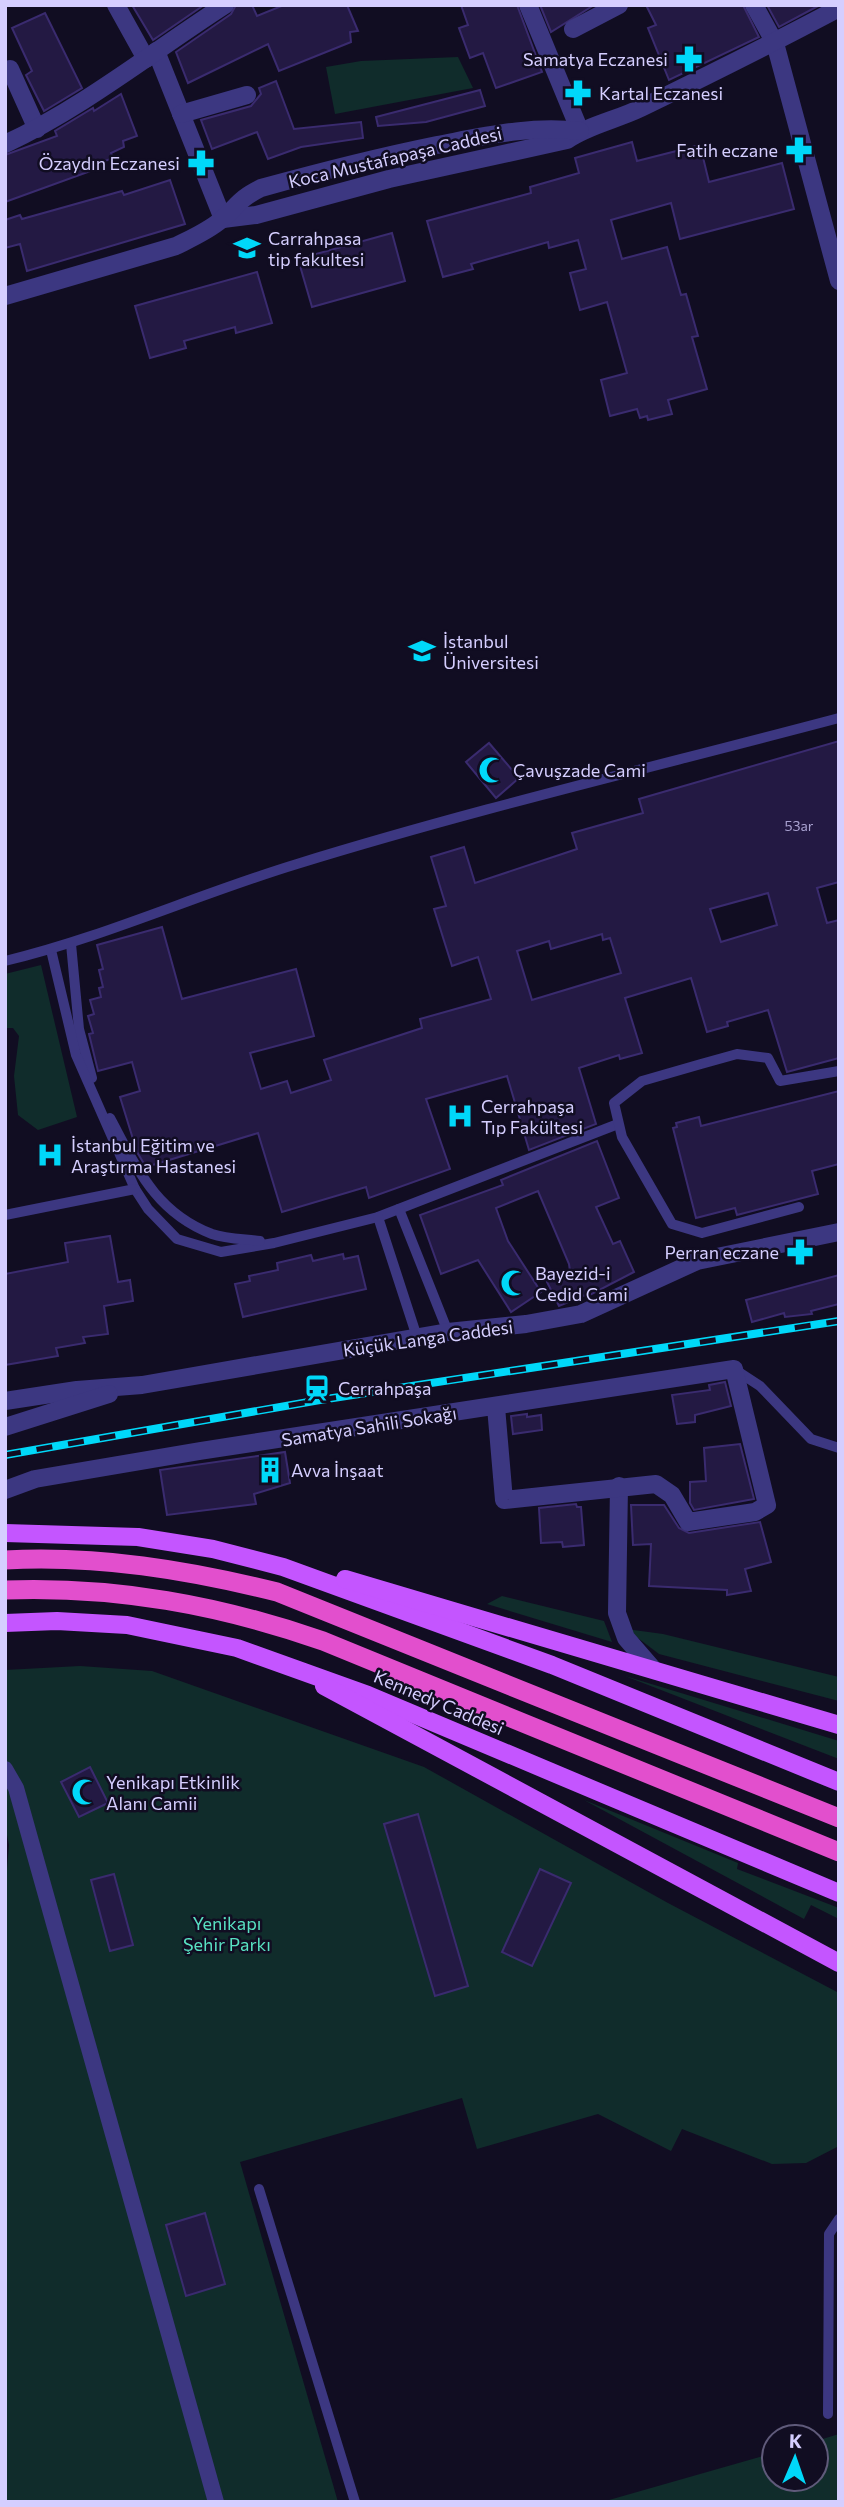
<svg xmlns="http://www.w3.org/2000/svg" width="844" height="2507" font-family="Commissioner,sans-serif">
<rect width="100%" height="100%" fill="#110d22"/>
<g fill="#102c2b">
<polygon points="458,57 473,88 335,114 326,67 361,61"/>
<polygon points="41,965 77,1117 38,1130 18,1115 14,1076 19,1036 13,1028 5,1028 5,974"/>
<polygon points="502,1596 604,1621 612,1642 487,1604"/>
<polygon points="626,1629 663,1634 839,1677 839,1701 659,1654"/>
<polygon points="80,1666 152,1671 424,1767 668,1903 839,1993 839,2146 806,2163 772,2164 682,2129 671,2151 598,2114 477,2149 462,2098 240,2162 338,2502 5,2502 5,1892 9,1845 5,1825 5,1670"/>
<polygon points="625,1676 839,1741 839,1759"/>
<polygon points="584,1800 738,1863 737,1869 839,1908 839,1919 811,1905 804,1919"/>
<polygon points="839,2434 839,2502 602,2502 774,2453 774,2479 816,2479 816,2441"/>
</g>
<g fill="#231943" stroke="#3a2b6f" stroke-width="2" fill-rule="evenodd">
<polygon points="132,5 204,5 153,40"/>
<polygon points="236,5 252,5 257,16 284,5 347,5 358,31 350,32 351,42 279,71 268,44 188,83 176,52 231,14"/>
<polygon points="461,5 517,5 542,72 496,88 483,53 470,58 459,28 468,25"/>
<polygon points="540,5 594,5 551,32"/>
<polygon points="646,5 743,5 759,37 669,80 648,28 656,25"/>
<polygon points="767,5 820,5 779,27"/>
<polygon points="45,13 82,88 44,111 26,75 32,71 12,28"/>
<polygon points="276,81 294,129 361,122 363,138 301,147 268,159 257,132 212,149 201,120 251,106 261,94 259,88"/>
<polygon points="480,90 485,106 426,122 378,126 376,117"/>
<polygon points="121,94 137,136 123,141 124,147 111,153 113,158 97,164 99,168 5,202 5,155 57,136 55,131 93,108 94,111"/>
<polygon points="632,142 637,161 700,145 709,182 782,163 794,209 680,239 671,203 611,220 622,259 667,247 681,295 686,294 698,336 692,337 707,389 668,400 672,414 648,420 647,416 640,418 637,409 610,416 601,380 627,373 607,302 580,310 570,273 586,269 578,240 549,248 548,242 471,264 473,269 443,277 427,221 531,193 530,187 579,173 575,158"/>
<polygon points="170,180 185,224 27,271 20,244 5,248 5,220 20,215 22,219 122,191 124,195"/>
<polygon points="392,233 405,281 312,307 298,259"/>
<polygon points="257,272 272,323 236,333 235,327 184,341 186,348 150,358 135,306"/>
<path d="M839,741V882L817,888L827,923L839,920V1058L787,1072L768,1010L727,1022L728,1026L707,1032L691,978L625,998L642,1053L620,1059L619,1055L579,1068L596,1124L529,1150L507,1076L426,1099L450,1169L369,1198L366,1187L282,1212L258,1133L146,1167L137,1152L120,1097L140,1091L132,1062L98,1071L89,1034L93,1033L88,1016L94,1014L90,1000L101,997L99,988L103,987L99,970L103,969L97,945L162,927L182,999L296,969L314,1036L250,1053L261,1089L287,1081L291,1093L331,1080L324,1060L422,1028L420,1019L491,999L478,957L452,966L434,909L446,906L431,857L464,847L475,883L577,849L572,833L643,813L639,799ZM768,893L777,925L721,942L710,909ZM602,934L603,940L610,938L621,973L532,1000L517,951L549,941L551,949Z"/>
<polygon points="489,743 519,778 496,798 466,762"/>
<polygon points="839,1091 839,1164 812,1171 818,1194 737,1215 735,1208 696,1218 673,1128 677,1127 676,1123 699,1117 701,1126"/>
<polygon points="597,1141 619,1198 596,1207 613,1244 620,1241 634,1272 586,1297 585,1295 559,1306 547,1282 570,1271 569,1264 538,1191 496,1208 508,1241 541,1292 511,1312 478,1260 441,1274 420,1215 503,1185 501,1180"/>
<polygon points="110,1236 118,1282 130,1280 133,1301 104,1306 108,1334 83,1337 85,1343 56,1348 58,1356 5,1365 5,1274 68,1262 65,1243"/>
<polygon points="343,1254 344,1259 358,1256 366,1289 243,1317 235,1284 250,1281 249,1276 278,1270 277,1263 311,1255 313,1261"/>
<polygon points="839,1275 839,1304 811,1311 812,1314 785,1317 784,1313 752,1322 746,1300"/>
<polygon points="725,1382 731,1406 695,1415 695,1422 677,1424 672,1395 710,1390 709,1385"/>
<polygon points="527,1414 527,1417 541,1415 542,1430 513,1434 511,1416"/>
<polygon points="740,1444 754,1499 694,1510 690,1503 690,1482 706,1481 704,1448"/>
<polygon points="285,1452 290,1483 254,1494 256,1504 167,1515 160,1470"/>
<polygon points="576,1504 577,1507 581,1507 584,1545 563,1547 562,1542 541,1543 539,1508"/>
<polygon points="631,1505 664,1505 679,1528 689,1533 760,1522 771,1562 745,1569 751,1591 727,1595 727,1590 649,1586 651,1544 633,1545"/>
<polygon points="90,1767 108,1803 79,1817 61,1782"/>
<polygon points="418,1814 468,1986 435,1996 384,1824"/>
<polygon points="540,1869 571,1883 532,1966 502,1952"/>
<polygon points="114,1874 133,1945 110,1951 91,1880"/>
<polygon points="205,2213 225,2284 186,2296 166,2225"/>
</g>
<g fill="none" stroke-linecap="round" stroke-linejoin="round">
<g stroke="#3c3781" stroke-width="10">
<polyline points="71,944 79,1029 92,1078"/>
<polyline points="51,950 76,1055 135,1189 148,1209 177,1239 221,1252 274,1243 378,1217 618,1124"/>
<path d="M5,961C105,937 198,894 297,864C475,809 658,766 839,718"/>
<path d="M110,1118C137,1168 155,1212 212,1234C226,1239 245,1239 260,1241"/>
<polyline points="799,1207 702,1233 672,1224 622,1137 614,1103 642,1081 701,1064 737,1054 768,1058 780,1081 839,1071"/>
<polyline points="399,1209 448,1332"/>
<polyline points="5,1215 135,1189"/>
<polyline points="378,1217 417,1337"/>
<polyline points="734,1369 760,1386 811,1439 839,1448"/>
<polyline points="259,2189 355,2502"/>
<polyline points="828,2414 829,2234 839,2219"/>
</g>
<polyline stroke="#3c3781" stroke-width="16" points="5,1769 16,1788 216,2502"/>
<g stroke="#3c3781" stroke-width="18">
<polyline points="116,5 146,59"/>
<polyline points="528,5 580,131"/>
<polyline points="754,5 775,43 839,281"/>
<polyline points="573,29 619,5"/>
<polyline points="156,51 223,219"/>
<polyline points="10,69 37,129"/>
<polyline points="181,114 247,95"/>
<path d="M5,144C84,107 152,52 225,5"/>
<polyline points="619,1486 617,1613 626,1638 652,1668"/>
<polyline points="5,1490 35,1479 200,1451 734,1369 767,1505 755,1512 688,1522 672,1495 656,1484 504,1500 496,1407"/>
</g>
<g stroke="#3c3781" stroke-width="18">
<path d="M223,219L256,215L389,179L567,140C589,125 616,120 641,108C707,76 773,43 839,8"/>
<path d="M5,296L176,246C192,238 208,231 221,220C239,205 237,200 261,188C319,172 378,157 437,145C485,136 531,125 580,131"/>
<polyline points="5,1401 77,1390 142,1385 448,1332 526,1324 581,1314 697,1261 839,1232"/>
<polyline points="5,1427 109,1394"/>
</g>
<g stroke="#c455ff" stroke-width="18">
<polyline points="5,1533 138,1537 213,1549 283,1567 552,1665 839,1782"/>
<polyline points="345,1579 839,1725"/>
<polyline points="5,1623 57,1621 127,1625 237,1648 368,1695 839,1893"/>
<polyline points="324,1686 839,1963"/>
</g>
<g stroke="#e24fcd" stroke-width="19">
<path d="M5,1560C98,1555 188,1570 277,1592L839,1818"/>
<path d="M5,1590C116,1586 219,1605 323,1641L839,1852"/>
</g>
<g stroke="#00d8f9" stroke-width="8">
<polyline id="rail" points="5,1455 320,1400 839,1321"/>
</g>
<use href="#rail" stroke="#110d22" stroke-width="5" stroke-dasharray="16" stroke-linecap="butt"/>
</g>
<defs>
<g id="pharmacy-bare" transform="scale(2.1)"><path d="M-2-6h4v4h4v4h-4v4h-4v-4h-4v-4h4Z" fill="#00d8f9" stroke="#110d22" stroke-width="2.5" paint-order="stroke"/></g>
<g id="university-bare" transform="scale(2.1)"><path d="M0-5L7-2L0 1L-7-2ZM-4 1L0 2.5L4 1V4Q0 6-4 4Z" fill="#00d8f9" stroke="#110d22" stroke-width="2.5" paint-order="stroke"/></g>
<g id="mosque-bare" transform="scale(2.1)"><path d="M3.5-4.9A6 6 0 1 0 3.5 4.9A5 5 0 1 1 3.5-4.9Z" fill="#00d8f9" stroke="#110d22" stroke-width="2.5" paint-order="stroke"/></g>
<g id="hospital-bare" transform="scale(2.1)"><path d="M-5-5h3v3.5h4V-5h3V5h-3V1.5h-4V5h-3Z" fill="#00d8f9" stroke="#110d22" stroke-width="2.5" paint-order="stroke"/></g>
<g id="station-bare" transform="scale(2.1)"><path d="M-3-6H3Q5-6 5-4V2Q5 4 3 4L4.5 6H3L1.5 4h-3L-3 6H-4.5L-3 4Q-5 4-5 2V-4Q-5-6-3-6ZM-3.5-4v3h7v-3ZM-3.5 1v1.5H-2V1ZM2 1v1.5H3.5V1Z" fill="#00d8f9" stroke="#110d22" stroke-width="2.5" paint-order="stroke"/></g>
<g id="building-bare" transform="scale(2.1)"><path d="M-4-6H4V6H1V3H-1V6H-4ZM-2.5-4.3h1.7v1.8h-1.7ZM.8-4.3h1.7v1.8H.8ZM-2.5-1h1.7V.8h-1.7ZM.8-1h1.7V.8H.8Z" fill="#00d8f9" stroke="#110d22" stroke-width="2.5" paint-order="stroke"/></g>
</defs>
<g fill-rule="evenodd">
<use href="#pharmacy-bare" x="689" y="59"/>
<use href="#pharmacy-bare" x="578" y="93"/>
<use href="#pharmacy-bare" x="799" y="150"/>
<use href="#pharmacy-bare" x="201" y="163"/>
<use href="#university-bare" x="247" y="248"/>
<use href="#university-bare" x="422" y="651"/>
<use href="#mosque-bare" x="492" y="770"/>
<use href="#hospital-bare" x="460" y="1116"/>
<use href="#hospital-bare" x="50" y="1155"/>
<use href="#pharmacy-bare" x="800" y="1252"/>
<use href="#mosque-bare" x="514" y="1283"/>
<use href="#station-bare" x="317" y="1388"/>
<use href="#building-bare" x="270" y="1470"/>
<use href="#mosque-bare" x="85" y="1792"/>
</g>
<g text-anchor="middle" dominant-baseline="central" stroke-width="5" stroke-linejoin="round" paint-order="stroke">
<g font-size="14" fill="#a8a1d0">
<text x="799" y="825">53ar</text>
</g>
<g font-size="18" fill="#d5ceff" stroke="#110d22" text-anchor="start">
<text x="668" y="59" text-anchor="end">Samatya Eczanesi</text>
<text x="599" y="93">Kartal Eczanesi</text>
<text x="778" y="150" text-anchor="end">Fatih eczane</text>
<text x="180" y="163" text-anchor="end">Özaydın Eczanesi</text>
<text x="268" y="238">Carrahpasa<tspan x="268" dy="21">tip fakultesi</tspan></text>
<text x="443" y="641">İstanbul<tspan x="443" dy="21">Üniversitesi</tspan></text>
<text x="513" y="770">Çavuşzade Cami</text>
<text x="481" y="1106">Cerrahpaşa<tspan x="481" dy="21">Tıp Fakültesi</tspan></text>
<text x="71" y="1145">İstanbul Eğitim ve<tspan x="71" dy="21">Araştırma Hastanesi</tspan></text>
<text x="779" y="1252" text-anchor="end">Perran eczane</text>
<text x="535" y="1273">Bayezid-i<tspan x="535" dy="21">Cedid Cami</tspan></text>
<text x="338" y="1388">Cerrahpaşa</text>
<text x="291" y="1470">Avva İnşaat</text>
<text x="106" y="1782">Yenikapı Etkinlik<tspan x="106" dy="21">Alanı Camii</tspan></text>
</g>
<g font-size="18" fill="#d5ceff" stroke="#110d22">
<text transform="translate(395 157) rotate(-13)">Koca Mustafapaşa Caddesi</text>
<text transform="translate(428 1338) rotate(-8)">Küçük Langa Caddesi</text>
<text transform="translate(369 1426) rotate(-9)">Samatya Sahili Sokağı</text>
<text transform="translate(439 1702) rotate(23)">Kennedy Caddesi</text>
</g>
<g font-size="18" fill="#58e0c2" stroke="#110d22">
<text x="227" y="1923">Yenikapı<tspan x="227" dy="21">Şehir Parkı</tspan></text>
</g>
</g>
<rect width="844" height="2507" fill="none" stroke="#d5ceff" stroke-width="14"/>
<g transform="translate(795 2458) rotate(2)"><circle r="33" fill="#110d22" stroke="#5f5a7a" stroke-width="2"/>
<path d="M0-5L12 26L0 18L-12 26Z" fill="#00d8f9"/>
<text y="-10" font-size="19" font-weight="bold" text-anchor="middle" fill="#d5ceff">K</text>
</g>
</svg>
